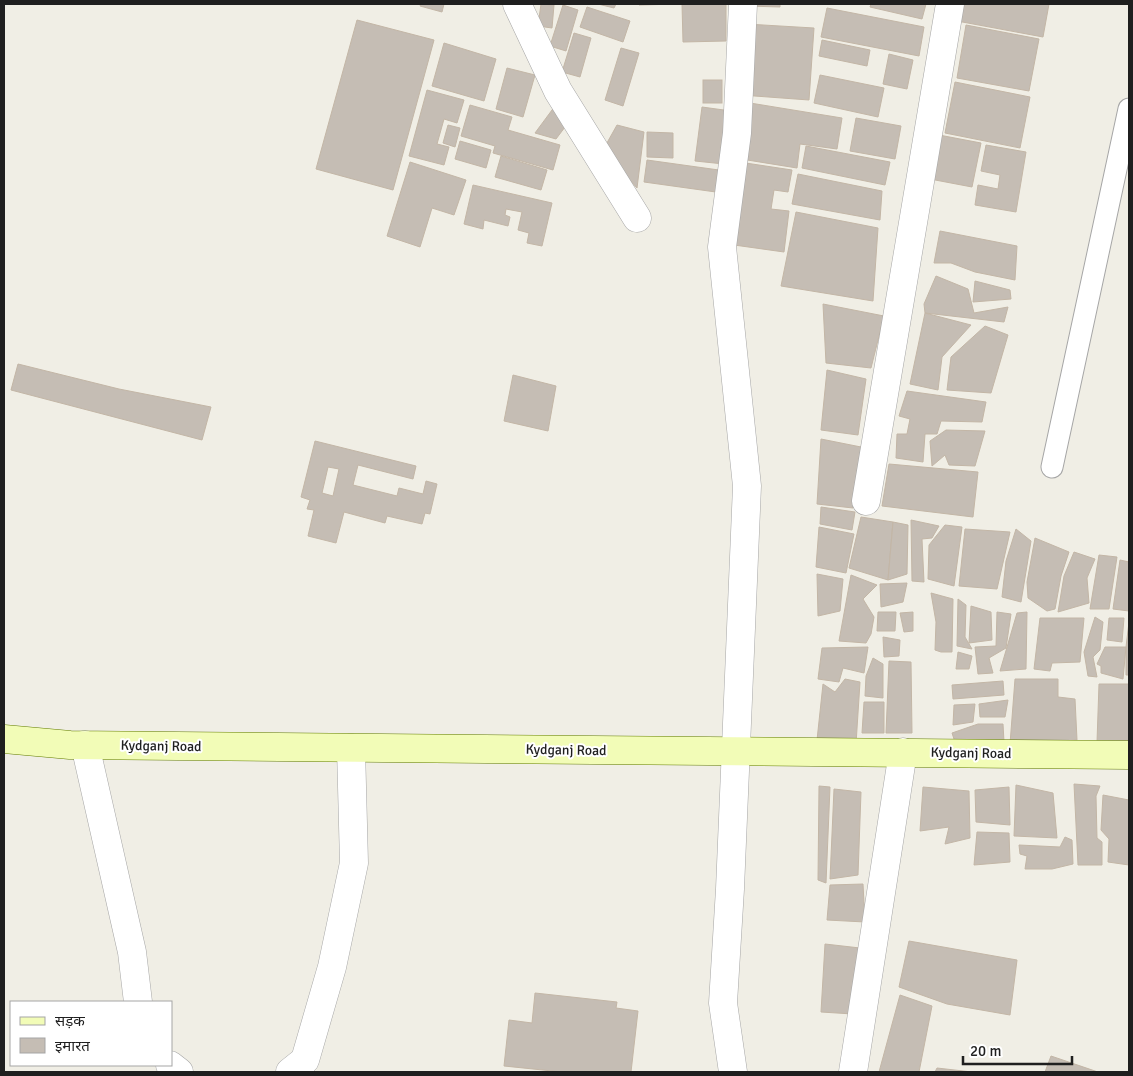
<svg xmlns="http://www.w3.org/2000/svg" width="1133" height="1076" font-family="Signika,'Noto Sans Devanagari',sans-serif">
<rect width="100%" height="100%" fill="#f0eee5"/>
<g fill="#c5bdb4" stroke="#c3b6a6" fill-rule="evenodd">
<polygon points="421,4 444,4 442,12 420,6"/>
<polygon points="541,4 554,5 552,28 538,26"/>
<polygon points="598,4 616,4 614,8"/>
<polygon points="639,4 678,4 639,5"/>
<polygon points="682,4 726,4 726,41 683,42"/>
<polygon points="747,4 780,4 780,7 747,6"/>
<polygon points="871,4 926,4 922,19 870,7"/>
<polygon points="960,4 1049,4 1043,37 957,21"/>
<polygon points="563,5 578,10 566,51 550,46"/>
<polygon points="587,7 630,21 623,42 580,27"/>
<polygon points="827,8 924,27 919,56 821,37"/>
<polygon points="357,20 434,40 393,190 316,169"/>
<polygon points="746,24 814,28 809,100 741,95"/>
<polygon points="966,25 1039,39 1029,91 957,78"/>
<polygon points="574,33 591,38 580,77 562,72"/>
<polygon points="822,40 870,50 867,66 819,56"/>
<polygon points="444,43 496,59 484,101 432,86"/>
<polygon points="621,48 639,53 623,106 605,100"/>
<polygon points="889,54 913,60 907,89 883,84"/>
<polygon points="507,68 535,75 523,117 496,109"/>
<polygon points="820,75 884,88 878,117 814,103"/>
<rect x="703" y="80" width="19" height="23"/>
<polygon points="955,82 1030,97 1020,148 945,133"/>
<polygon points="427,90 464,100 457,123 444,119 437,144 449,147 444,165 409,156"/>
<polygon points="750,103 842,118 837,149 800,144 797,168 741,159"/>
<polygon points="470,105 512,117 508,130 560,145 553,170 493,153 495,146 461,136"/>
<polygon points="555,106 568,123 556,139 535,133"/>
<polygon points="702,107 731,111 724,164 695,161"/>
<polygon points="856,118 901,126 895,159 850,151"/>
<polygon points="448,125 460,128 455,147 443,143"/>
<polygon points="617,125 644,132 637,188 603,150"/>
<polygon points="647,132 673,133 673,158 647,157"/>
<polygon points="939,135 981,143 972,187 930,179"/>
<polygon points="460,141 491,150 486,168 455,159"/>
<polygon points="986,145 1026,152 1016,212 975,205 978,185 998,189 1000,175 981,171"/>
<polygon points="806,146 890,162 885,185 802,168"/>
<polygon points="501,156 547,170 541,190 495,177"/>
<polygon points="647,160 726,171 723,193 644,182"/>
<polygon points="410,162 466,180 454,215 432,208 420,247 387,236"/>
<polygon points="739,162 792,170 788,192 774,190 771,209 789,211 784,252 727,244"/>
<polygon points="798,174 882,191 880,220 792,204"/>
<polygon points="473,185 552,203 542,246 527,243 529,233 518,230 522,212 506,209 505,215 510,217 508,226 484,220 483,229 464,224"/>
<polygon points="796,212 878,228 873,301 781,286"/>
<polygon points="940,231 1017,246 1015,280 975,272 951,263 934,263"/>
<polygon points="936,276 968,289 974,313 1008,307 1004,322 925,313 924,304"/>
<polygon points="975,281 1010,290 1011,299 973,302"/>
<polygon points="823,304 884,316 871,368 826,363"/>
<polygon points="925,313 971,325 942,357 938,390 910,384"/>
<polygon points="985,326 1008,335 991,393 947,390 951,357"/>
<polygon points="18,364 119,389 211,407 202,440 11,390"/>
<polygon points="827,370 866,379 858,435 821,430"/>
<polygon points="513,375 556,386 548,431 504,421"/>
<polygon points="907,391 986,402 982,422 941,421 937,434 925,434 923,462 896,458 897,434 907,434 910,419 899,416"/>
<polygon points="946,430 985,431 975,466 949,465 945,455 932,466 930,441"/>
<polygon points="821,439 866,448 853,508 817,504"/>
<path d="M315,441L416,466L413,479L358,465L353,485L397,496L399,488L423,494L426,481L437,484L430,514L425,513L422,524L387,516L385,523L344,512L336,543L308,536L314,510L307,509L310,500L301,497ZM328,467L339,469L333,496L322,493Z"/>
<polygon points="889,464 978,472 973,517 882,506"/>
<polygon points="821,507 855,512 852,530 820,524"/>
<polygon points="861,517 893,522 888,580 849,568"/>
<polygon points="911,520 939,526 932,538 922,539 924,582 912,581"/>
<polygon points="893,522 908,525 907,574 888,580"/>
<polygon points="945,525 962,527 954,586 928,579 929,545"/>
<polygon points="819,527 854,534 846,573 816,567"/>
<polygon points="965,529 1010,532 997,589 959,586"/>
<polygon points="1016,529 1031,541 1021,602 1002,597 1006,561"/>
<polygon points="1035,538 1069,552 1061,576 1055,609 1047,611 1028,598 1027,582"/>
<polygon points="1074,552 1095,559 1087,578 1089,603 1058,612 1064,576"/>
<polygon points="1099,555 1117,557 1109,609 1090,609"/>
<polygon points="1120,560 1129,562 1129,611 1113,609"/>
<polygon points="817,574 843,579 840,611 818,616"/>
<polygon points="851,575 877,585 863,599 874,617 871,634 866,643 839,641"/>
<polygon points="907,583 903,602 881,607 880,584"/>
<polygon points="931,593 953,599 952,652 941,652 935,650 936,622"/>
<polygon points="958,599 966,605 965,637 972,649 957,646"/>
<polygon points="971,606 991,612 992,640 969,643"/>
<polygon points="878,612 896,612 895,631 877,631"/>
<polygon points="913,612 913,631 904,632 900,613"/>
<polygon points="997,612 1011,614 1006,648 989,658 993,673 978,674 975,647 996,646"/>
<polygon points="1027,612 1026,669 1000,671 1017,613"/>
<polygon points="1095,617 1103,622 1100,650 1093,657 1097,677 1088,676 1084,652"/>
<polygon points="1040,618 1084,618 1080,662 1052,663 1050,671 1034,669"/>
<polygon points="1109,618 1124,618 1122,642 1107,640"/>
<polygon points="1129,622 1129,675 1126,675 1126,647"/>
<polygon points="883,637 900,640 899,656 884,657"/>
<polygon points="868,647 864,673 843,668 839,682 818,679 822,648"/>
<polygon points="1105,647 1126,647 1123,679 1101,673 1101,666 1097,664"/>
<polygon points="958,652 972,656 969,669 956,669"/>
<polygon points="873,658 883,664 883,698 865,696 866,676"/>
<polygon points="889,661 911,662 912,733 886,733"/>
<polygon points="845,679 860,682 856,744 817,740 823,684 835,692"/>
<polygon points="1015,679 1058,679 1058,697 1075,699 1077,740 1010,744"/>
<polygon points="1003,681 1004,695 953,699 952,685"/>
<polygon points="1099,684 1129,684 1129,741 1097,742"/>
<polygon points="1008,700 1005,717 980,717 979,704"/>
<polygon points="864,702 884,702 884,733 862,733"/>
<polygon points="975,704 973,722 953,725 954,705"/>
<polygon points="978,724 1003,724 1004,742 956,745 952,733"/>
<polygon points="1074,784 1100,786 1096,796 1097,838 1102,842 1102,865 1078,865"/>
<polygon points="1016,785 1053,793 1057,838 1014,836"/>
<polygon points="819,786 830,787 826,883 818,880"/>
<polygon points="923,787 969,791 970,838 945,844 949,827 920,831"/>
<polygon points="1009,787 1010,825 976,822 975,790"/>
<polygon points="834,789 861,792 858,875 830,879"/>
<polygon points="1103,795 1129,800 1129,865 1108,862 1109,839 1101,830"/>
<polygon points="977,832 1009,833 1010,862 974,865"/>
<polygon points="1065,837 1072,840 1073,864 1052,869 1025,869 1027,856 1020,854 1019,845 1060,847"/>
<polygon points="863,884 865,922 827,920 830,885"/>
<polygon points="909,941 1017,960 1010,1015 947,1004 899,987"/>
<polygon points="825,944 860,948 853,1014 821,1012"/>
<polygon points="535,993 617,1002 616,1008 638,1011 631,1072 562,1072 504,1066 509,1020 532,1023"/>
<polygon points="900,995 932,1006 919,1072 879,1072"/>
<polygon points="1051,1056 1098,1072 1045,1072"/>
<polygon points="937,1068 972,1072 935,1072"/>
</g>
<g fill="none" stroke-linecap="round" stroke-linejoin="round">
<g stroke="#a6a6a6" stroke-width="23">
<polyline id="service" points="1052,467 1129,109"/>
</g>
<g stroke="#a6a6a6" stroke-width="29">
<g id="minor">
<polyline points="517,4 558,91 637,218"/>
<polyline points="866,501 950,4"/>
<polyline points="85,745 132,952 138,1002"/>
<polyline points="170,1065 179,1072"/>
<polyline points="290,1072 305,1060 332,967 354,863 351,748"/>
<polyline points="733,1072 723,1003 730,889 747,486 722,247 737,133 743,4"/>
<polyline points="853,1072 903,752"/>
</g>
</g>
<g stroke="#627c00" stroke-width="29">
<polyline id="secondary" points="4,739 70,745 1129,755"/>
</g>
<use href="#service" stroke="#fff" stroke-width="21"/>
<use href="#minor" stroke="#fff" stroke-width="28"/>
<use href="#secondary" stroke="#f2fcb7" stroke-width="28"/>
</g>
<g text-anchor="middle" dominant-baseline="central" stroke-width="4" stroke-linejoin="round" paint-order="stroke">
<g font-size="14" fill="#1f1f1f" stroke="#fff">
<text transform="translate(161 746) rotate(1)">Kydganj Road</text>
<text transform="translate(566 750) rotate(1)">Kydganj Road</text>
<text transform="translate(971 753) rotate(1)">Kydganj Road</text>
</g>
</g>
<rect width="1133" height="1076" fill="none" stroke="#1f1f1f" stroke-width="10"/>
<rect x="10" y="1001" width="162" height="65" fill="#ffffff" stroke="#a5a5a5"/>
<rect x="20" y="1017" width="25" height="8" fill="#f2fcb7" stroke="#a5a5a5"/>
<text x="55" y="1026" font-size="15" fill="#1f1f1f">सड़क</text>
<rect x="20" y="1038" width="25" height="15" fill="#c5bdb4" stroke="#a5a5a5"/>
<text x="55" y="1051" font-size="15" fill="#1f1f1f">इमारत</text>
<path d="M963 1056v8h109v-8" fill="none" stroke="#1f1f1f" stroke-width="2.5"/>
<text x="970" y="1056" font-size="15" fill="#1f1f1f" stroke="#ffffff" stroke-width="4" paint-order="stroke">20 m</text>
</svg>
